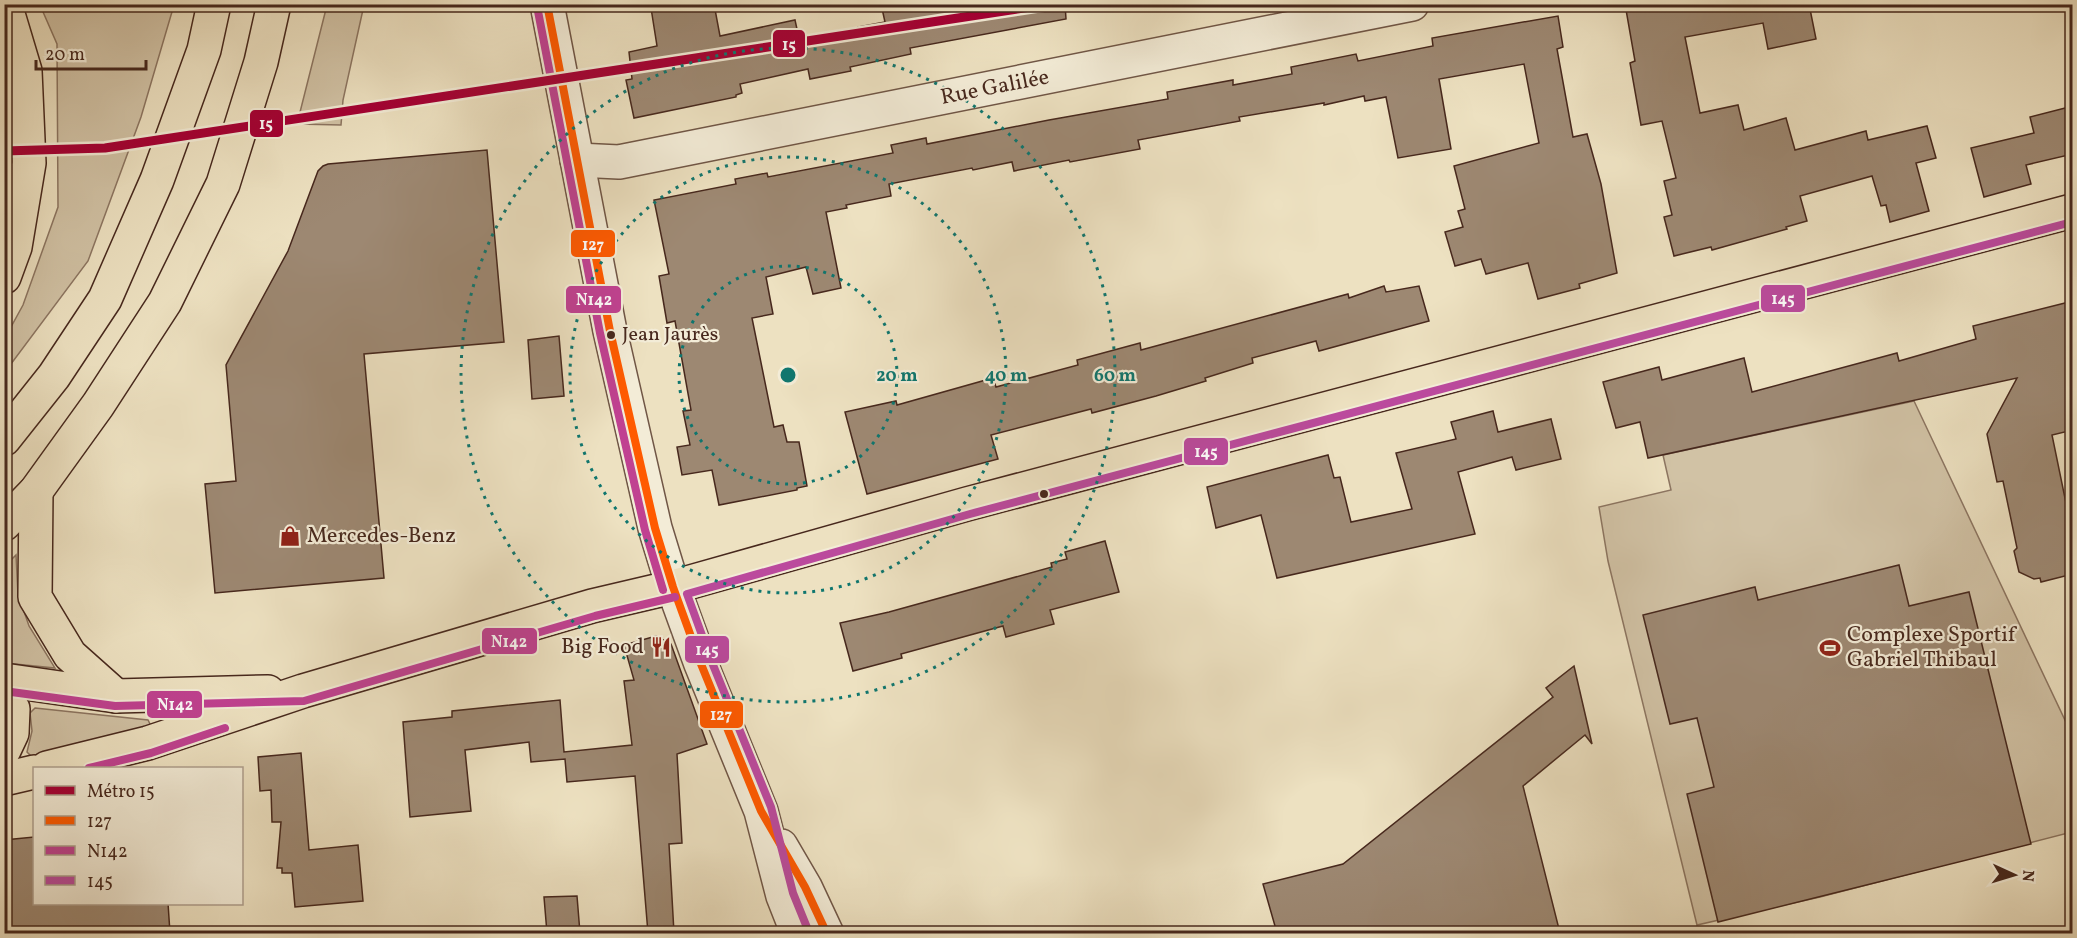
<svg xmlns="http://www.w3.org/2000/svg" width="2077" height="938" font-family="Vollkorn,serif">
<rect width="100%" height="100%" fill="#ede1c1"/>
<filter id="stains"><feTurbulence type="fractalNoise" baseFrequency=".00333" numOctaves="4"/><feColorMatrix values="0 0 0 0 .2 0 0 0 0 .09 0 0 0 0 .02 0 0 0 .5 -.17"/></filter>
<radialGradient id="worn" r=".72"><stop offset=".6" stop-color="#630" stop-opacity="0"/><stop offset="1" stop-color="#630" stop-opacity=".3"/></radialGradient>
<g fill="#d1c2a5" stroke="#8c7561" stroke-width="1.5">
<polygon points="40,5 174,5 141,117 88,261 5,372 5,338 23,305 58,207 57,44"/>
<polygon points="327,5 364,5 343,100 341,125 297,124"/>
<polygon points="1914,401 2072,735 2072,832 1820,897 1697,925 1608,561 1599,507 1671,490 1663,455"/>
<polygon points="16,555 18,594 29,626 55,668 5,663 4,567"/>
<polygon points="35,708 148,720 151,726 33,758 27,752 32,731 30,713"/>
</g>
<g fill="#9d8872" stroke="#47281d" stroke-width="1.5">
<polygon points="679,4 714,4 720,36 795,20 800,43 859,30 858,27 885,22 881,4 1065,4 1066,19 910,48 911,54 850,67 851,71 810,79 808,69 740,84 742,93 736,95 736,97 634,118 626,80 632,79 629,52 657,46 651,8"/>
<polygon points="1625,4 1809,4 1816,39 1768,49 1763,23 1685,37 1700,113 1738,105 1744,130 1786,118 1795,150 1866,131 1868,140 1927,126 1936,158 1916,163 1929,211 1890,222 1886,205 1881,206 1872,176 1800,196 1807,221 1786,227 1787,229 1712,250 1711,247 1674,256 1664,217 1672,215 1664,181 1676,178 1662,121 1641,125 1630,63 1635,61"/>
<polygon points="1558,16 1563,47 1557,49 1573,137 1587,134 1601,184 1617,273 1579,284 1580,288 1538,299 1528,263 1486,274 1481,259 1455,266 1445,232 1463,227 1458,211 1465,209 1454,166 1539,143 1524,64 1439,79 1451,149 1398,158 1386,97 1365,101 1364,96 1324,105 1324,103 1239,117 1240,121 1138,140 1140,149 1070,162 1069,160 1014,171 1012,162 973,170 972,168 889,184 891,196 846,205 847,208 826,212 841,288 813,294 806,267 766,277 773,314 752,318 774,427 783,425 787,442 799,442 807,486 797,488 797,490 719,505 712,470 682,475 677,447 690,445 683,411 691,410 675,321 667,323 659,276 669,274 654,200 736,184 735,179 767,173 768,177 893,153 891,145 926,138 927,144 1049,120 1168,99 1167,92 1233,80 1233,85 1292,74 1291,67 1356,54 1358,61 1433,46 1432,38"/>
<polygon points="2073,106 2073,154 2026,165 2031,184 1984,197 1971,148 2034,133 2030,117"/>
<polygon points="487,150 504,342 364,354 384,578 215,593 205,484 236,481 226,365 288,251 318,171 323,166 328,164"/>
<polygon points="1384,286 1386,292 1419,286 1429,321 1319,351 1316,341 1252,358 1253,363 1205,378 1206,381 1156,396 1092,413 1091,409 991,435 998,459 867,494 845,412 896,401 897,405 993,378 996,387 1078,365 1077,360 1140,343 1141,350 1348,294 1349,298"/>
<polygon points="2073,301 2073,430 2052,435 2067,508 2073,507 2073,574 2041,582 2040,578 2034,579 2019,572 2014,551 2017,548 2003,481 1997,482 1987,434 2017,378 1648,458 1640,422 1616,428 1603,382 1659,367 1662,380 1744,358 1752,392 1897,353 1899,361 1976,339 1973,326"/>
<polygon points="559,336 564,396 532,399 528,340"/>
<polygon points="1493,411 1498,432 1551,419 1561,459 1516,470 1512,457 1458,472 1475,534 1277,578 1261,515 1216,528 1207,487 1328,455 1334,478 1340,477 1351,522 1412,509 1396,453 1456,439 1451,422"/>
<polygon points="1105,541 1119,592 1050,610 1054,624 1006,637 1003,626 901,654 902,658 853,671 840,623 889,612 1052,567 1051,563 1067,559 1065,552"/>
<polygon points="1899,565 1909,606 1969,592 2031,844 1718,922 1687,794 1714,787 1697,718 1670,724 1643,615 1755,587 1758,600"/>
<polygon points="656,636 671,644 707,744 677,754 682,843 669,844 674,933 648,933 635,776 567,782 565,759 531,762 529,742 465,750 471,811 410,817 403,722 452,717 452,711 560,700 564,752 632,745 624,681 634,680 624,645"/>
<polygon points="1574,666 1592,744 1585,735 1523,786 1560,933 1277,933 1263,884 1343,864 1553,697 1546,688"/>
<polygon points="301,753 309,850 358,845 363,901 295,907 292,873 282,873 282,868 277,868 281,822 272,822 271,790 260,791 258,757"/>
<polygon points="34,837 34,903 168,903 170,933 4,933 4,840"/>
<polygon points="577,896 580,933 547,933 544,897"/>
</g>
<g fill="none" stroke-linecap="round" stroke-linejoin="round">
<g stroke="#705646" stroke-width="36">
<polyline id="minor" points="577,160 619,162 1412,4"/>
</g>
<g stroke="#705646" stroke-width="36">
<g id="tertiary">
<polyline points="547,4 610,331 655,528 673,587 701,664 761,811 783,896 798,934"/>
<polyline points="781,846 805,887 827,934"/>
</g>
</g>
<g stroke="#47281d" stroke-width="36">
<g id="primary">
<polyline points="36,491 35,597 70,655 116,696"/>
<polyline points="4,680 116,696 268,692"/>
<polyline points="4,701 13,709 12,733 4,750"/>
<polyline points="47,768 148,743 303,691 592,606 673,587 967,504 2072,211"/>
<polyline points="4,779 34,772"/>
</g>
</g>
<g stroke="#47281d" stroke-width="36">
<g id="motorway">
<polyline points="4,277 15,247 29,163 25,71 5,4"/>
<polyline points="4,439 54,376 105,299 157,180 204,50 214,4"/>
<polyline points="4,524 36,491 98,405 165,302 223,184 261,62 274,4"/>
</g>
</g>
<use href="#minor" stroke="#f3ecd7" stroke-width="33"/>
<use href="#tertiary" stroke="#f3ecd7" stroke-width="33"/>
<use href="#primary" stroke="#ede1c1" stroke-width="33"/>
<use href="#motorway" stroke="#ede1c1" stroke-width="33"/>
<g stroke="#f3ecd7" stroke-width="12">
<polyline id="bus-1" points="547,4 610,331 655,528 673,587 701,664 761,811 805,887 827,934"/>
</g>
<g stroke="#f3ecd7" stroke-width="12">
<g id="bus-2">
<polyline points="537,6 600,333 645,530 663,590"/>
<polyline points="4,691 115,706 304,701 595,616 675,597"/>
<polyline points="89,768 151,753 225,728"/>
</g>
</g>
<g stroke="#f3ecd7" stroke-width="12">
<polyline id="bus-3" points="808,930 793,893 771,807 711,660 687,594 970,514 2072,222"/>
</g>
<use href="#bus-1" stroke="#ff5a00" stroke-width="8"/>
<use href="#bus-2" stroke="#c04191" stroke-width="8"/>
<use href="#bus-3" stroke="#bb4a9d" stroke-width="8"/>
<g stroke="#f3ecd7" stroke-width="14">
<polyline id="metro-1" points="4,151 105,148 1050,4"/>
</g>
<use href="#metro-1" stroke="#a50034" stroke-width="9"/>
</g>
<g fill="none" stroke="#0f766e" stroke-width="3" stroke-dasharray="3 6">
<circle cx="788" cy="375" r="109"/>
<circle cx="788" cy="375" r="218"/>
<circle cx="788" cy="375" r="327"/>
</g>
<defs>
<g id="shop-bare" transform="scale(1.62)"><path d="M-5-2.5h2.3a2.7 3.5 0 0 1 5.4 0H5L5.5 6h-11ZM-1.5-2.5h3a1.5 2.3 0 0 0-3 0Z" fill="#8f2418" stroke="#f3ecd7" stroke-width="2.5" paint-order="stroke"/></g>
<g id="restaurant-bare" transform="scale(1.62)"><path d="M-5-6h1v4h1v-4h1v4h1v-4h1v5L-1.5 .5V6h-2V.5L-5-1ZM5-6V6H3V1.5H1.5Q1.5-4 5-6Z" fill="#8f2418" stroke="#f3ecd7" stroke-width="2.5" paint-order="stroke"/></g>
<g id="stadium-bare" transform="scale(1.62)"><path d="M0-5a6.5 5 0 1 0 0 10a6.5 5 0 1 0 0-10ZM-3.5-1.8h7v3.6h-7Z" fill="#8f2418" stroke="#f3ecd7" stroke-width="2.5" paint-order="stroke"/></g>
</defs>
<g fill-rule="evenodd">
<use href="#shop-bare" x="290" y="536"/>
<use href="#restaurant-bare" x="661" y="647"/>
<use href="#stadium-bare" x="1830" y="648"/>
</g>
<g fill="#47281d" stroke="#f3ecd7" stroke-width="2">
<circle cx="611" cy="335" r="5"/>
<circle cx="1044" cy="494" r="5"/>
</g>
<g text-anchor="middle" dominant-baseline="central" stroke-width="4.5" stroke-linejoin="round" paint-order="stroke">
<g font-size="20" fill="#47281d" stroke="#f3ecd7" text-anchor="start">
<text x="622" y="335">Jean Jaurès</text>
</g>
<g font-size="22" fill="#47281d" stroke="#f3ecd7">
<text transform="translate(995 88) rotate(-11)">Rue Galilée</text>
</g>
<g font-size="22" fill="#47281d" stroke="#f3ecd7" text-anchor="start">
<text x="307" y="536">Mercedes-Benz</text>
<text x="1847" y="635">Complexe Sportif<tspan x="1847" dy="25">Gabriel Thibaul</tspan></text>
<text x="644" y="647" text-anchor="end">Big Food</text>
</g>
</g>
<circle cx="788" cy="375" r="9" fill="#0f766e" stroke="#f3ecd7" stroke-width="3"/>
<g font-size="18" text-anchor="middle" font-weight="bold" fill="#0f766e" stroke="#f3ecd7" stroke-width="4.5" stroke-linejoin="round" paint-order="stroke">
<text x="897" y="381">20 m</text>
<text x="1006" y="381">40 m</text>
<text x="1115" y="381">60 m</text>
</g>
<g stroke="#f3ecd7" stroke-width="2">
<rect x="772" y="29" width="34" height="29" rx="6" fill="#a50034"/>
<rect x="249" y="109" width="35" height="29" rx="6" fill="#a50034"/>
<rect x="570" y="229" width="46" height="29" rx="6" fill="#ff5a00"/>
<rect x="1760" y="284" width="46" height="29" rx="6" fill="#bb4a9d"/>
<rect x="565" y="285" width="57" height="29" rx="6" fill="#c04191"/>
<rect x="1183" y="437" width="46" height="29" rx="6" fill="#bb4a9d"/>
<rect x="481" y="627" width="57" height="28" rx="6" fill="#c04191"/>
<rect x="684" y="635" width="46" height="29" rx="6" fill="#bb4a9d"/>
<rect x="146" y="690" width="57" height="29" rx="6" fill="#c04191"/>
<rect x="699" y="700" width="45" height="29" rx="6" fill="#ff5a00"/>
</g>
<g font-size="16" text-anchor="middle" font-weight="bold" fill="#fff">
<text x="789" y="50">15</text>
<text x="266" y="129">15</text>
<text x="593" y="250">127</text>
<text x="1783" y="304">145</text>
<text x="594" y="305">N142</text>
<text x="1206" y="457">145</text>
<text x="509" y="647">N142</text>
<text x="707" y="655">145</text>
<text x="175" y="710">N142</text>
<text x="721" y="720">127</text>
</g>
<rect width="2077" height="938" fill="none" stroke="#ede1c1" stroke-width="24"/>
<rect x="6" y="6" width="2065" height="926" fill="none" stroke="#47281d" stroke-width="3"/>
<rect x="12" y="12" width="2053" height="914" fill="none" stroke="#47281d" stroke-width="1.5"/>
<rect x="33" y="767" width="210" height="138" fill="#f3ecd7" stroke="#ae9e8d" stroke-width="1.5"/>
<rect x="45" y="786" width="30" height="9" fill="#a50034" stroke="#ae9e8d" stroke-width="1.5"/>
<text x="87" y="797" font-size="18" fill="#47281d">Métro 15</text>
<rect x="45" y="816" width="30" height="9" fill="#ff5a00" stroke="#ae9e8d" stroke-width="1.5"/>
<text x="87" y="827" font-size="18" fill="#47281d">127</text>
<rect x="45" y="846" width="30" height="9" fill="#c04191" stroke="#ae9e8d" stroke-width="1.5"/>
<text x="87" y="857" font-size="18" fill="#47281d">N142</text>
<rect x="45" y="876" width="30" height="9" fill="#bb4a9d" stroke="#ae9e8d" stroke-width="1.5"/>
<text x="87" y="887" font-size="18" fill="#47281d">145</text>
<g transform="translate(2014 875) rotate(94)" stroke="#f3ecd7" stroke-width="4.5" paint-order="stroke">
<path d="M0-4.5L10 22L0 15L-10 22Z" fill="#47281d"/>
<text y="-9" font-size="16" font-weight="bold" text-anchor="middle" fill="#47281d">N</text>
</g>
<path d="M36 60v9h110v-9" fill="none" stroke="#47281d" stroke-width="3"/>
<text x="45" y="60" font-size="18" fill="#47281d" stroke="#f3ecd7" stroke-width="4.5" paint-order="stroke">20 m</text>
<rect width="100%" height="100%" filter="url(#stains)"/>
<rect width="100%" height="100%" fill="url(#worn)"/>
</svg>
